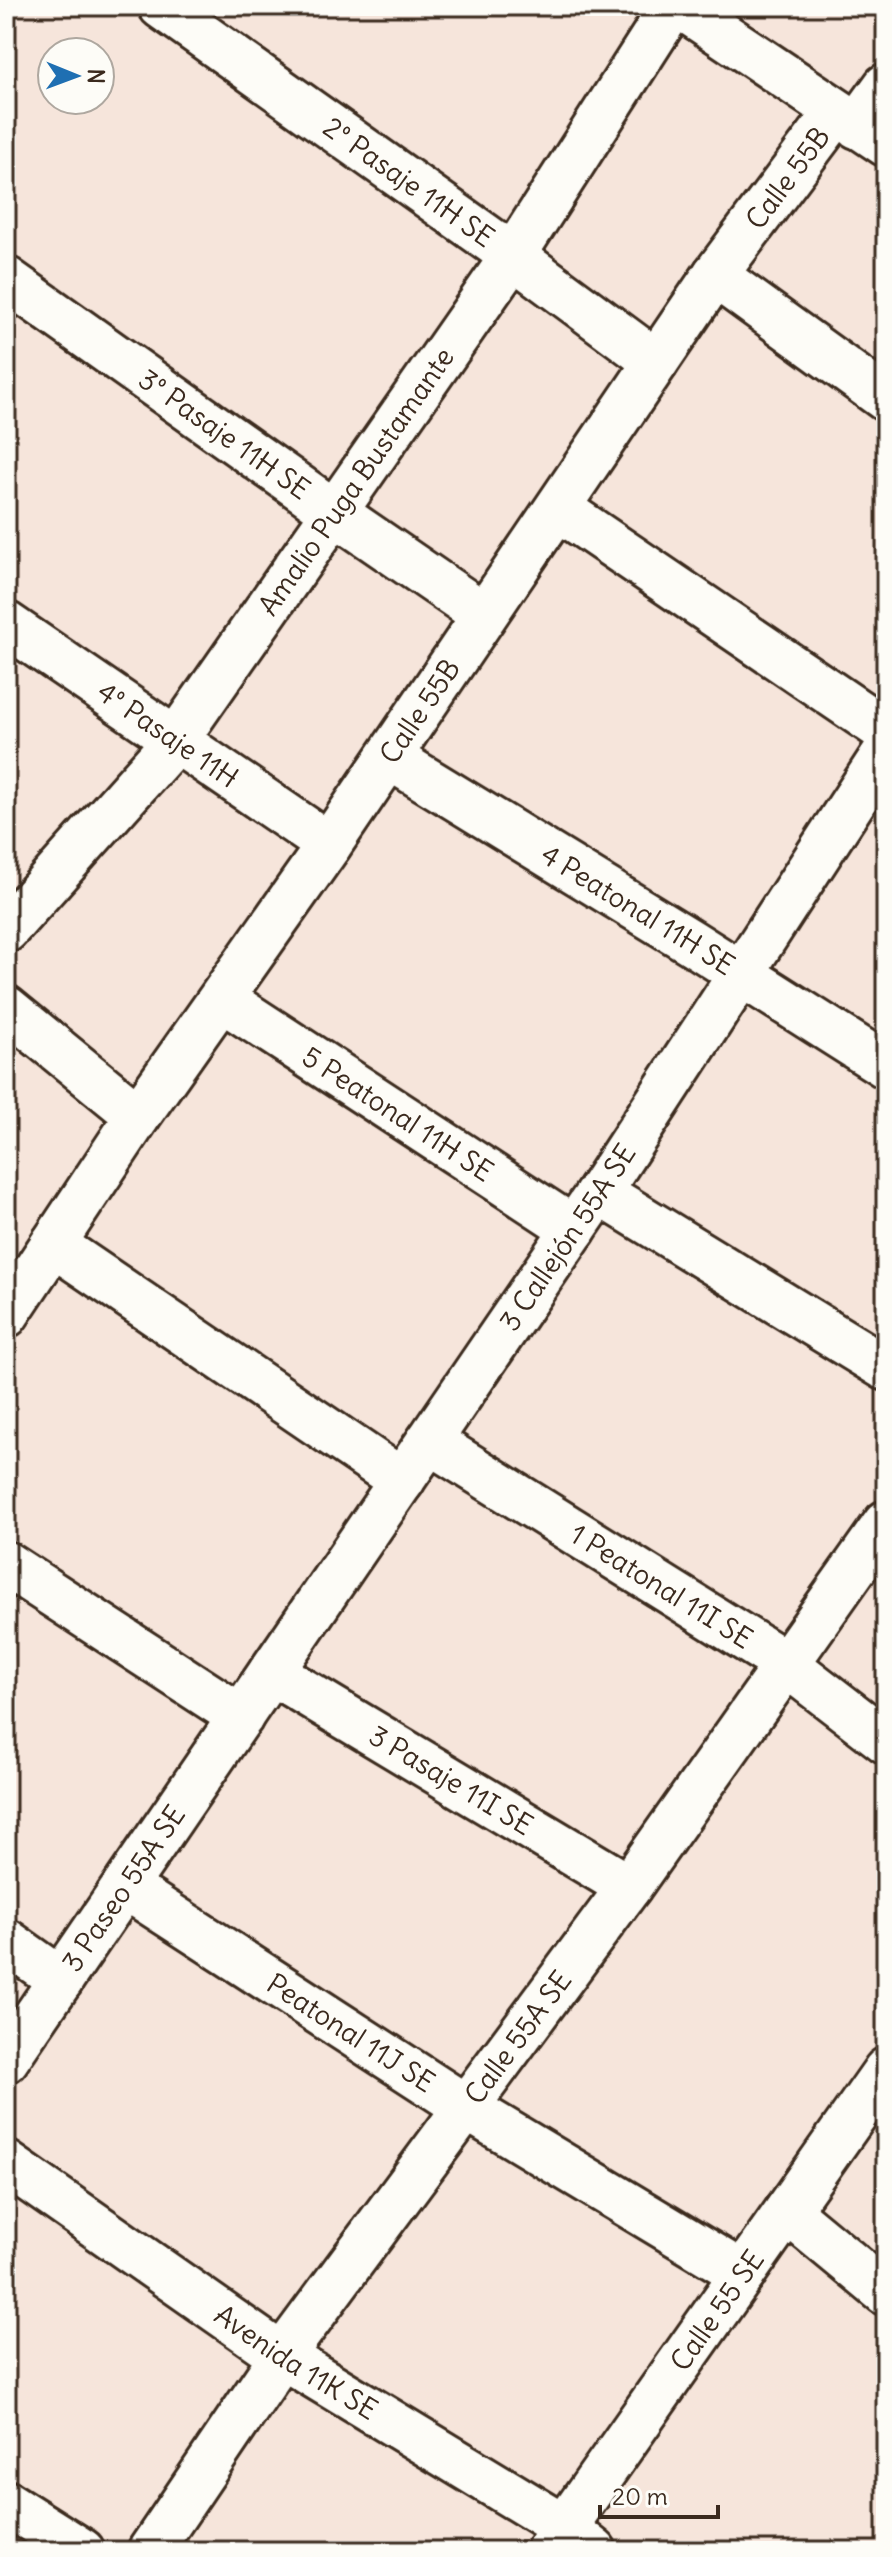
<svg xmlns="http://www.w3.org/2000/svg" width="892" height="2557" font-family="Delius,sans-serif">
<rect width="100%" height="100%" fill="#f6e5db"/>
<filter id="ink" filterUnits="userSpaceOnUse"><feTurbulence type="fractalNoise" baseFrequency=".0125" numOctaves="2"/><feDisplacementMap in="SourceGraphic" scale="16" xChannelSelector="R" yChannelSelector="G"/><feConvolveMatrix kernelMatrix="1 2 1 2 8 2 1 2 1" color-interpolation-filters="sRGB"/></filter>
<g filter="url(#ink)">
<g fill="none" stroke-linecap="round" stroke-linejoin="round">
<g stroke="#3b2a1e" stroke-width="50">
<g id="minor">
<path id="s1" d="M161,6L513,256L656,362"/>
<polyline points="680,6 886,144"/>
<polyline points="857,126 886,86"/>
<polyline points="715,275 886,399"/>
<path id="s2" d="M6,279L334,512L484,615"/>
<polyline points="558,508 886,731"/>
<path id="s3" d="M6,624L329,845"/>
<path id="s4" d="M389,757L691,942L886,1066"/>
<path id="s5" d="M6,930L175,741L513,256L673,6"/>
<path id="s6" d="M222,999L574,1229"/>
<polyline points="6,1008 138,1116"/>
<polyline points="599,1192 886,1368"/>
<polyline points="53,1244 402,1481"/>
<path id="s7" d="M6,1315L138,1116L329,845L715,275L837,112"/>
<path id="s8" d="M429,1441L786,1664L886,1741"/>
<polyline points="6,1564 241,1717"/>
<path id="s9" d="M271,1672L629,1887"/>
<path id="s10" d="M126,1887L467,2108L743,2274"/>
<polyline points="6,1941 61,1980"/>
<path id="s11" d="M6,2060L599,1192L886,751"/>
<path id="s12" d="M6,2163L282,2356L564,2527L594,2551"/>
<polyline points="787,2211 886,2293"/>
<polyline points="6,2503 82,2551"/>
<path id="s13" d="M150,2551L282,2356L629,1887L886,1523"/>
</g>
</g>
<g stroke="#3b2a1e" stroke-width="50">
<g id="tertiary">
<path id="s14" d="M548,2551L886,2070"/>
</g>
</g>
<use href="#minor" stroke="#fdfcf7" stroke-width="44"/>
<use href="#tertiary" stroke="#fdfcf7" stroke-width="44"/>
</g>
</g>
<g text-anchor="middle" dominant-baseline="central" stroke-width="8" stroke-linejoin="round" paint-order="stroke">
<g font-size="28" fill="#3b2a1e" stroke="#fdfcf7">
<text stroke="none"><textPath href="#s7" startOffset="1380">Calle 55B</textPath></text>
<text stroke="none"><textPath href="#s1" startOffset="304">2° Pasaje 11H SE</textPath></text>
<text stroke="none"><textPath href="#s2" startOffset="268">3° Pasaje 11H SE</textPath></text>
<text stroke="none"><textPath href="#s5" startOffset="570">Amalio Puga Bustamante</textPath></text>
<text stroke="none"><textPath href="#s7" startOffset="732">Calle 55B</textPath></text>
<text stroke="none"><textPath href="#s3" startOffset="196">4° Pasaje 11H</textPath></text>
<text stroke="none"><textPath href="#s4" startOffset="292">4 Peatonal 11H SE</textPath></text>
<text stroke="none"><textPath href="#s6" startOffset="210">5 Peatonal 11H SE</textPath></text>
<text stroke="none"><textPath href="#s11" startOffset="996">3 Callejón 55A SE</textPath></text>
<text stroke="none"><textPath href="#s8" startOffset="274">1 Peatonal 11I SE</textPath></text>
<text stroke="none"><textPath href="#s9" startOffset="210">3 Pasaje 11I SE</textPath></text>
<text stroke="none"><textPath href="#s11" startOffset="208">3 Paseo 55A SE</textPath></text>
<text stroke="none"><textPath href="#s10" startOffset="268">Peatonal 11J SE</textPath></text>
<text stroke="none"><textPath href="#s13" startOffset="632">Calle 55A SE</textPath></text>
<text stroke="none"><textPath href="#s14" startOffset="294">Calle 55 SE</textPath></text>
<text stroke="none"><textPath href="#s12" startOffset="352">Avenida 11K SE</textPath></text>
</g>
</g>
<rect width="892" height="2557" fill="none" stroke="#fdfcf7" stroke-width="32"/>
<rect x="16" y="16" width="860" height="2525" fill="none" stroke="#3b2a1e" stroke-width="3" filter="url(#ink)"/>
<g transform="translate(76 76) rotate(91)"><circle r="38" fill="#fdfcf7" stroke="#afa8a0" stroke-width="2"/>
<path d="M0-6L14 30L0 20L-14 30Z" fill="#1f6fb2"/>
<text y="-12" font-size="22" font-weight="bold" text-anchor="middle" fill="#3b2a1e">N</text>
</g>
<path d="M600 2505v12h118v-12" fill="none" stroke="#3b2a1e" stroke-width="4"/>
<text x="612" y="2505" font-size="24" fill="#3b2a1e" stroke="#fdfcf7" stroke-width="6" paint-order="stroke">20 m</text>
</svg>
